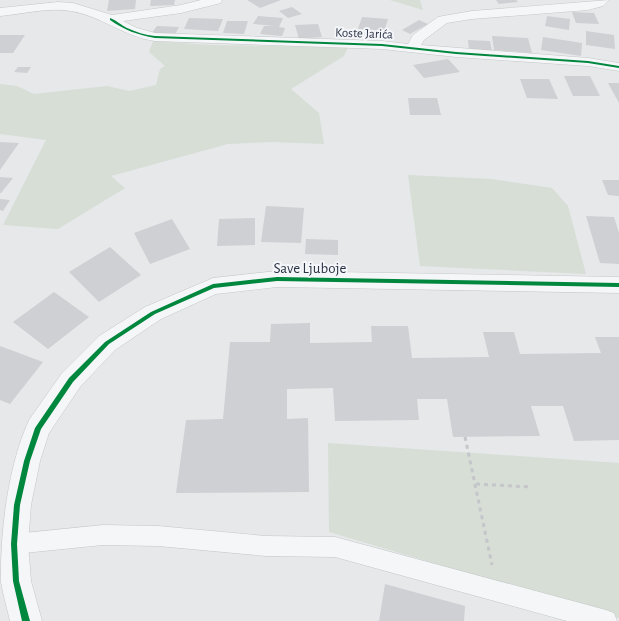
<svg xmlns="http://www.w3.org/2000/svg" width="619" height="621" font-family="'Alegreya Sans',sans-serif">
<rect width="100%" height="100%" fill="#e6e8ea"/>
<g fill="#d6ded6">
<polygon points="390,0 420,0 423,10"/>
<polygon points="153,41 210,45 348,47 344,56 291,89 319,113 324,144 272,142 228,144 111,176 125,188 58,229 3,225 46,140 0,134 0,84 17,86 34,94 107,86 129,91 156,85 160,69 165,66 149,52"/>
<polygon points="408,175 492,179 552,188 568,206 586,274 420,266"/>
<polygon points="328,443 619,463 619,618 329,532"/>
</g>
<g fill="#ced0d3">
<polygon points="109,0 136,0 135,9 107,11"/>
<polygon points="151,0 175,0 174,5 150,6"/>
<polygon points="247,0 281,0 260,8"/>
<polygon points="496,0 516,0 518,2 499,4"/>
<polygon points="292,7 302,14 288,18 279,11"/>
<polygon points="572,12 594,13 599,24 576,23"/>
<polygon points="258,16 283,18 279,27 285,28 282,36 260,34 264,26 274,26 253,24"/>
<polygon points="547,16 570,19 569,30 545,26"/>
<polygon points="362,17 388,19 384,32 358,29"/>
<polygon points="189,18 223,19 218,31 184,29"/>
<polygon points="419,20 428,24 410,34 402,30"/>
<polygon points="227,21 248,21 244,34 223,33"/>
<polygon points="318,24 322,37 299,39 295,25"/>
<polygon points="157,26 179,27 174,36 151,34"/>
<polygon points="586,31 614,35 615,49 586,45"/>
<polygon points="0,35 25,35 13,53 0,53"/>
<polygon points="492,36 528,38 532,53 494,50"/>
<polygon points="543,37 582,43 581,56 541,50"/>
<polygon points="468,40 490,41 492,51 469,50"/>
<polygon points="448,59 460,72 424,78 413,65"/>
<polygon points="18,67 31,67 27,73 14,72"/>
<polygon points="564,76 590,76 600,96 573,96"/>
<polygon points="520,79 549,79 558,99 527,98"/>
<polygon points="608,83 619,83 619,103"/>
<polygon points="408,98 437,98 441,115 410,115"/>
<polygon points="0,142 19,143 0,170"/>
<polygon points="0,177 13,178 1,193 0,193"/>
<polygon points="602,180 619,180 619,196 608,195"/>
<polygon points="0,199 10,200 3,211 0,210"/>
<polygon points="266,206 304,208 301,243 261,242"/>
<polygon points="586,216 614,217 619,233 619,264 600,263"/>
<polygon points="255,218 255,245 217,246 219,219"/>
<polygon points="172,219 190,249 150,264 134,233"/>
<polygon points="306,239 338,240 338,255 305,254"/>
<polygon points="110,247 141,275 99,302 69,272"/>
<polygon points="54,292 89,317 48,349 13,322"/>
<polygon points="310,323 310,343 372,342 371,326 408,326 412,358 489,357 483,332 514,332 520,354 601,353 595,337 619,337 619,440 574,441 563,406 531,406 540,436 453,437 447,399 417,399 419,420 335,421 333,388 287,389 287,419 308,418 309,492 176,493 186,420 223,419 230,342 270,342 271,324"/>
<polygon points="0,346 43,362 10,404 0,400"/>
<polygon points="385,584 465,606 464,621 379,621"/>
</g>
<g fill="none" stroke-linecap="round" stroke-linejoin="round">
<g stroke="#c4c6c8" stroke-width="1">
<polygon id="service" points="103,525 158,526 266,536 335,537 606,610 614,613 617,621 567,621 335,557 266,556 158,546 103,545 14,554 7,551 4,544 7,537 14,534"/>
</g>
<g stroke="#c4c6c8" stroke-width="1">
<g id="minor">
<path d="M201,0H222L221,3L181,13L123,21L137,28L155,33L382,41L408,44L413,35L438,17L443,16L472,11L609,0L603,6L588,10L472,19L447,23L424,40L421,45L588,58L619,63V71L588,66L456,57L382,49L155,41C124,37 102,16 71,11C49,7 23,14 0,16V8L58,2L73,3L112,15L181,5Z"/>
<path d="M277,271L619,277V293L277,287L216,294L161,319L115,350L80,387L49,433L40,461L31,505L28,544L31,581L42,621H10C7,608 3,595 1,582C0,532 8,466 29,420L62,373L99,336L145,307L213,278Z"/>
</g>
</g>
<g stroke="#c5c6ca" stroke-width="3" stroke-dasharray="4 4" stroke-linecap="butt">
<polyline points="465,437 492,565"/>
<polyline points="476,484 531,487"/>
</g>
<use href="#service" fill="#f5f6f7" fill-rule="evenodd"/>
<use href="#minor" fill="#f5f6f7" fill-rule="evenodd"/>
<g stroke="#f4f6f9" stroke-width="3">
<g id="cycleway">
<path d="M110,18C116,20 121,25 127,28C136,32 145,35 155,36L382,44L456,52L588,61L619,66V68L588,63L456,54L382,46L155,38C138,35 124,30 110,20Z"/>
<polygon points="277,277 619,283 619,287 277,281 214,288 155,314 109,344 73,382 41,429 30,461 20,505 17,544 19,581 30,621 22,621 13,581 11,544 14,505 24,461 35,428 69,378 105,342 151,312 213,284"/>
</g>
</g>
<use href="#cycleway" fill="#00873e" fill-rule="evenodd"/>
</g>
<g text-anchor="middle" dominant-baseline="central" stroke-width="4" stroke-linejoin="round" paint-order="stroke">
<g font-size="13" fill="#2b3445" stroke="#f4f6f9">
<text transform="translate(364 34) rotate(2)">Koste Jarića</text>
</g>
<g font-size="15" fill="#2b3445" stroke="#f4f6f9">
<text x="310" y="268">Save Ljuboje</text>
</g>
</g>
</svg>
